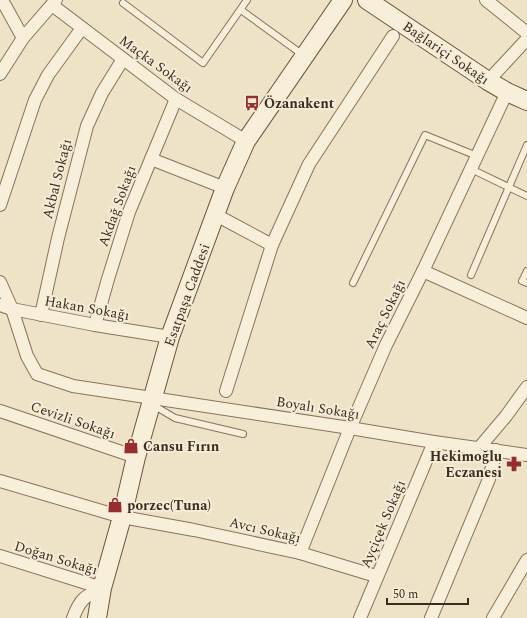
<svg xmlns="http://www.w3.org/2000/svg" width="527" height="618" font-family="Spectral,serif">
<rect width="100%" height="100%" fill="#eee2c7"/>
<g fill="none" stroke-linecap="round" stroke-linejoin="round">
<g stroke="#89735c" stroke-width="8">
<g id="lane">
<polyline points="123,3 203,63 247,0"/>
<polyline points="241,10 303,55"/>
<polyline points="471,169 527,196"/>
<polyline points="527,271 522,281 527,283"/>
<polyline points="471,275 527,145"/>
<polyline points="353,283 425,135 477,156"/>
<polyline points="153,405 175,418 243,434"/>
</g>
</g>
<g stroke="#89735c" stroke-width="14">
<g id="street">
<polyline points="2,0 23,38"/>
<polyline points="486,0 527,33"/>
<polyline points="52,5 176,99 246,141"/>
<polyline points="0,74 23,38 56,0"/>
<polyline points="488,81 527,39"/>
<polyline points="151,159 225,188"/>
<polyline points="0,205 35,100 48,75 82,28"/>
<polyline points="216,215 272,245"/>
<polyline points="423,271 527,318"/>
<polyline points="0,282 12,309 27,356 37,374 73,386 350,428 434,442 527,455"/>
<polyline points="0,305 12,309 95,325 170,337"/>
<polyline points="41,315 58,238 87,126 102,93 123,59"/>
<polyline points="95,325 108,279 129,212 176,99"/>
<polyline points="226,391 272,245 309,164 393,36"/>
<polyline points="0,411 136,457"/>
<polyline points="479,448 506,416 527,387"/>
<polyline points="0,481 122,517 194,530 300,553 376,576"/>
<polyline points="300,553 350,428 386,345 423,271 507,92"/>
<polyline points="0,556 102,588"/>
<path d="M73,618C80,599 85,596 102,588"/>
<polyline points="360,618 434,442"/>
<polyline points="431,618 489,479 496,450"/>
<polyline points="493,618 527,560"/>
</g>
</g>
<g stroke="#6b553f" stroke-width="20">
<g id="secondary">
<polyline points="367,0 488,81 507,92 527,101"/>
<polyline points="97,618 102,588 122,517 136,457 170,337 225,188 246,141 343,0"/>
</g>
</g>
<use href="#lane" stroke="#f8efda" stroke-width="6"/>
<use href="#street" stroke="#f8efda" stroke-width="12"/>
<use href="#secondary" stroke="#f8efda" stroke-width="18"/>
</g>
<defs>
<g id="bus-bare" transform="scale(1.2)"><path d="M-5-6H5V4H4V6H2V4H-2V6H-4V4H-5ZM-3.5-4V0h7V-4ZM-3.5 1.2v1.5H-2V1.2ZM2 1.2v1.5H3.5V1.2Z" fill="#972d2f" stroke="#f5ecd6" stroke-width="2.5" paint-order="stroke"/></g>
<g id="shop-bare" transform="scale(1.2)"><path d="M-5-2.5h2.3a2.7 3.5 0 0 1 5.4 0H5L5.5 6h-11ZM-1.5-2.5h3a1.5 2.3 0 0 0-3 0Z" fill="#972d2f" stroke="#f5ecd6" stroke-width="2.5" paint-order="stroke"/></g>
<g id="pharmacy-bare" transform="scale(1.2)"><path d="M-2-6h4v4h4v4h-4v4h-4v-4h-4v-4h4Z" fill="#972d2f" stroke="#f5ecd6" stroke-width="2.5" paint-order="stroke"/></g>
</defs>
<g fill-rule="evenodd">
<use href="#bus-bare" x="252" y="103"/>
<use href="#shop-bare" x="131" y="446"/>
<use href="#pharmacy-bare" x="514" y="464"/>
<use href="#shop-bare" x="115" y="505"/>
</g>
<g text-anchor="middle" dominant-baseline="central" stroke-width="4" stroke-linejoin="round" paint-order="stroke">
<g font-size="14" fill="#3a2c20" stroke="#f5ecd6">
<text transform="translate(446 53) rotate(34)">Bağlariçi Sokağı</text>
<text transform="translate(156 64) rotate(36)">Maçka Sokağı</text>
<text transform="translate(57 179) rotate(-76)">Akbal Sokağı</text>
<text transform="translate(117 206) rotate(-70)">Akdağ Sokağı</text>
<text transform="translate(187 295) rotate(-70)">Esatpaşa Caddesi</text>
<text transform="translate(87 308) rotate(10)">Hakan Sokağı</text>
<text transform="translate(385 314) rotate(-64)">Araç Sokağı</text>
<text transform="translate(318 408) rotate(9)">Boyalı Sokağı</text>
<text transform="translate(73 420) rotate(19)">Cevizli Sokağı</text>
<text transform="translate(383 524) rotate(-67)">Ayçiçek Sokağı</text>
<text transform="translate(265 530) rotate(13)">Avcı Sokağı</text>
<text transform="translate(56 558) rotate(17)">Doğan Sokağı</text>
</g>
<g font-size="14" font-weight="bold" fill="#3a2c20" stroke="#f5ecd6" text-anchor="start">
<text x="264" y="103">Özanakent</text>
<text x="143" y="446">Cansu Fırın</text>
<text x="502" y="456" text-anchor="end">Hekimoğlu<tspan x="502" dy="16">Eczanesi</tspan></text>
<text x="127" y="505">porzec(Tuna)</text>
</g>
</g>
<path d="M387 598v6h81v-6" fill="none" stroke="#3a2c20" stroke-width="2"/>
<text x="393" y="598" font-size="12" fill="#3a2c20" stroke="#f5ecd6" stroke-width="3" paint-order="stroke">50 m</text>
</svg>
